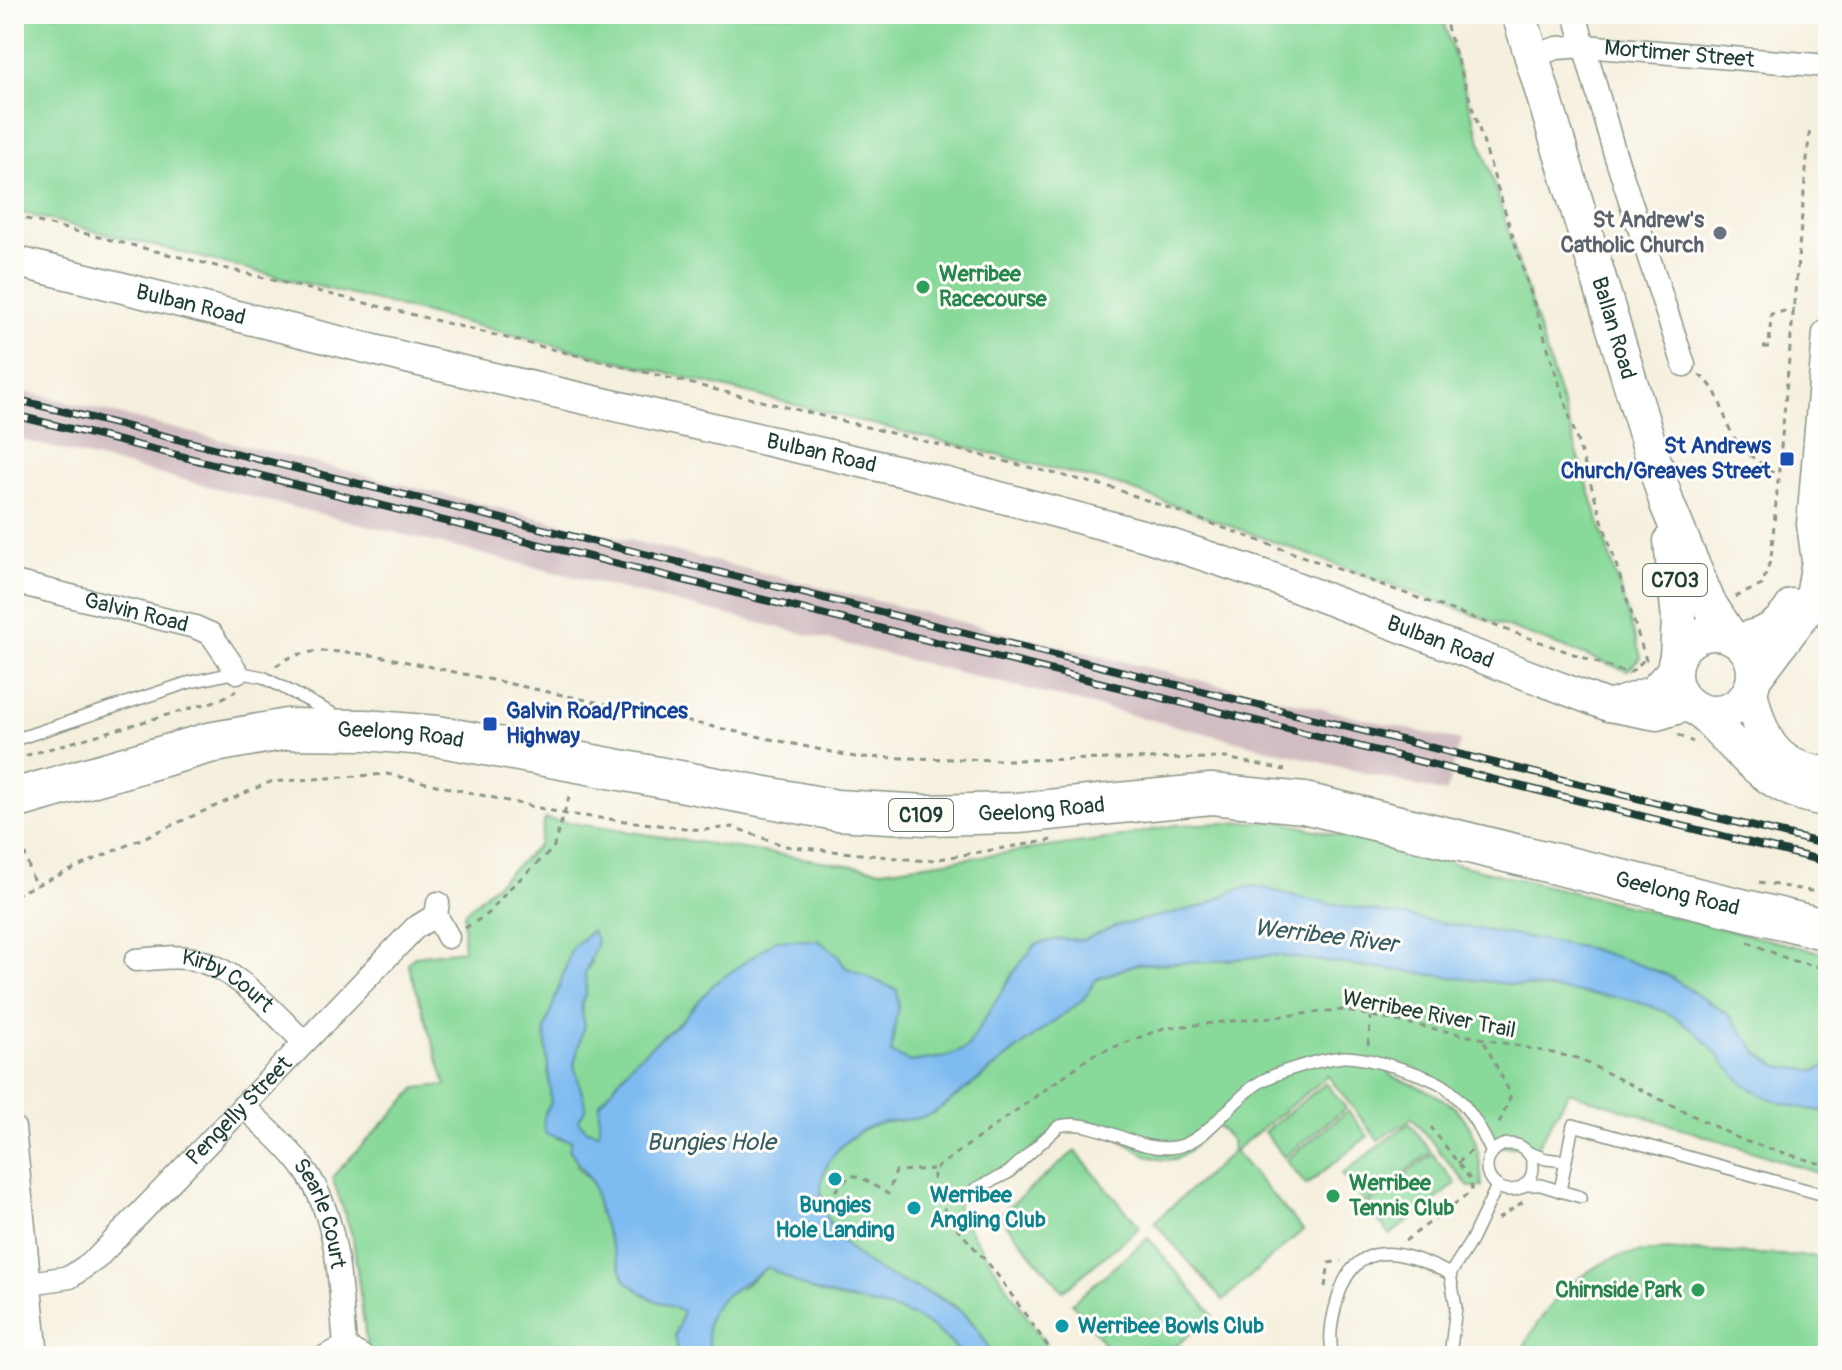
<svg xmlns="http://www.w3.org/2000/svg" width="1842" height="1370" font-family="Pangolin,sans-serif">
<rect width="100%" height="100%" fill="#fdfcf7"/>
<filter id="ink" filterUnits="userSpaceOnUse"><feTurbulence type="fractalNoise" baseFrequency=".0125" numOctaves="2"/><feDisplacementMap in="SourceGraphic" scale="16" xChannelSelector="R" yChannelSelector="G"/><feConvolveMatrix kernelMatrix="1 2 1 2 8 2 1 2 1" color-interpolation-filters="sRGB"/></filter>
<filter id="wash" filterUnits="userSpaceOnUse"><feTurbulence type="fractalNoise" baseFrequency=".006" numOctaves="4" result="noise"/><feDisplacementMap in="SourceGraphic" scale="32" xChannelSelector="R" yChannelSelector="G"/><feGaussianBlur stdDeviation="1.8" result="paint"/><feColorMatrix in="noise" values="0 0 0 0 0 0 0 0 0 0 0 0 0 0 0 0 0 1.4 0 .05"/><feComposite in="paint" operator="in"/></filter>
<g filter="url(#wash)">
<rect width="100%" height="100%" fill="#f5efdd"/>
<polygon fill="#d2bec2" points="14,389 1190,678 1460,741 1446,793 14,438"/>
<g fill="#88d99a" stroke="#548b67" stroke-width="2">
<polygon points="14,14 1441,14 1641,657 1628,671 1118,485 14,211"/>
<path d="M545,819L882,870L1121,837L1175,825L1279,821L1828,954V1066L1813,1071L1778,1066L1759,1054L1730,1016L1667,975L1587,948L1316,901L1253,886L1235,890L1205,906L1116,926L1084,940L1060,939L1013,973L967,1048L946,1057L910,1062L890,1053L897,990L845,967L837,955L818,940H776L714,984L681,1021L634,1061L599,1104V1133L587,1130L577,1121L586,1108L574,1065L584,1024L581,1004L586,993L585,973L591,963V931L572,948L545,1029L551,1103L545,1112L557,1138L572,1141L578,1167L593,1184L600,1215L741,1288L768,1267C782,1275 797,1284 812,1290C878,1313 911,1296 963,1356H368L353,1238L332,1177L417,1088L446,1085L408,963L415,956L463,950L464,913L538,846Z"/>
<path d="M1272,955L1624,998L1661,1008L1693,1029L1781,1103L1828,1112V1176L1569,1092L1531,1158L1521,1147H1498L1446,1087L1385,1062L1391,1076C1457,1100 1478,1113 1482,1187H1469L1412,1118L1378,1140L1328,1076L1234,1151L1303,1230L1223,1300L1154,1222L1233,1152L1232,1141L1217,1125C1204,1133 1193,1151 1180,1157C1146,1174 1107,1115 1071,1124C1042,1131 1031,1156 1009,1173C994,1184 975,1188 957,1191L958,1212L1053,1356H992C964,1289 929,1300 876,1269C815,1232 795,1167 866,1128C886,1117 917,1124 936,1111C986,1076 1031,1036 1082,1001L1096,980L1136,964L1208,962Z"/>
<polygon points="1326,1083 1346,1108 1284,1157 1264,1132"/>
<polygon points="1348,1111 1368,1136 1306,1185 1286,1160"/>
<polygon points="1409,1123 1431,1152 1365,1203 1342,1174"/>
<polygon points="1075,1151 1140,1227 1063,1291 999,1215"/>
<polygon points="1433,1154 1456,1184 1390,1235 1367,1205"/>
<polygon points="1148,1238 1213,1315 1164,1356 1114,1356 1072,1303"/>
<path d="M1664,1250L1828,1257V1356H1521C1534,1318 1572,1277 1609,1260C1625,1253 1646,1252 1664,1250Z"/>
</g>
<path fill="#7ebbf1" stroke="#4e7c92" stroke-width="2" d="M1254,886L1316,901L1587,948L1626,960L1667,975L1730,1016L1759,1054L1778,1066L1813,1071L1828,1066V1112C1803,1108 1779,1105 1757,1092C1729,1077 1716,1047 1691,1028C1671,1012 1649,1005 1624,998L1272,955L1208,962L1136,964L1096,979L1082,1001C1031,1036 986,1076 936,1111C917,1124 886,1117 866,1128C795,1168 815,1232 876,1269C927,1299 965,1293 992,1356H963C916,1299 874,1311 812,1290C797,1284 782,1275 768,1267C732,1293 693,1303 712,1356H679L675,1336L683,1311L649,1298L625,1280L600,1215L593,1184L569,1149L572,1141L546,1134C541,1122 544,1113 551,1103L545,1029L572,948L592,931L597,942L585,973L586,993L581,1004L584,1024L574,1065L586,1108L578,1121L587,1130L599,1133V1104L634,1061L681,1021L714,984L776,940H818L837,955L845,967L897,990L898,1005L891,1053L910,1062L946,1057L967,1048L1013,973L1036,944L1060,939L1084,940L1116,926L1204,906L1235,890Z"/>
</g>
<g filter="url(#ink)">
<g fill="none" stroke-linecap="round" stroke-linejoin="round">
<g stroke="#8a9688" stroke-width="14">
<g id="lane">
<polyline points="14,740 187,683 237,672 263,677 339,717"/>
<circle cx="1510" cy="1167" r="23"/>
<polyline points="1527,1152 1546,1159 1564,1161"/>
<polyline points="1525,1185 1541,1185 1560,1191"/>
<path d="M975,1189L1008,1173L1059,1126C1100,1117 1135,1154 1176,1147C1205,1142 1232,1101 1257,1084C1275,1072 1321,1059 1343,1057C1365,1056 1430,1075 1447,1088C1468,1105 1481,1129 1492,1153"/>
<polyline points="1581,1197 1560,1191 1573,1125 1828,1196"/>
<path d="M1333,1356C1328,1338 1332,1319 1337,1301C1354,1236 1402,1249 1450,1274"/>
<polyline points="1450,1356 1456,1307 1450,1274 1471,1241 1497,1186"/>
</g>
</g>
<g stroke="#8a9688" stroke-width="25">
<g id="street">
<polyline points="1575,14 1614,151 1684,365"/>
<path id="s1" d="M1533,56L1557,48L1585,46L1828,66"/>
<path id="s2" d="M14,582L195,627L211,634L237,672"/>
<polyline points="438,903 436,915 448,937"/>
<path id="s3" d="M136,960C154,959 175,955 193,959C239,969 271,1011 304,1042"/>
<path id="s4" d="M243,1106C265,1127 289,1147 307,1173C340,1223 340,1289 345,1347"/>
<polyline points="14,1128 37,1356"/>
<path id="s5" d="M30,1283L70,1277L96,1259L415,928L436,915"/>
<polyline points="326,1356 345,1347 362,1356"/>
</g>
</g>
<g stroke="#8a9688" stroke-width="33">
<g id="secondary">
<path id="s6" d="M14,261L419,361L909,473L1146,536L1272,578L1609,706L1657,715L1690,705"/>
<path d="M1735,639C1762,634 1777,629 1792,604"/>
<polyline points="1753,683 1809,609 1817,561 1812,524 1828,334"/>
<polyline points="1609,706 1653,691 1673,669"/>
</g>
</g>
<g stroke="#8a9688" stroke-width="37">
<g id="primary">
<path id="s7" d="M1519,14L1667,504L1708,602L1730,636"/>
<polyline points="1671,541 1679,619 1677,656"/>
<circle cx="1714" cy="673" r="40"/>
<path d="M1750,691C1760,738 1773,770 1828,774"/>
<path d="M1702,712C1741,751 1770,793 1828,799"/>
</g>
</g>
<g stroke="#8a9688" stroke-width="43">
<g id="highway">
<path id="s8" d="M14,799L209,743L287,729L365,730L437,736L836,810L926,815L1018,813L1211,794L1304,803L1828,930"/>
</g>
</g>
<g stroke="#8a9688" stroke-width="3" stroke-dasharray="6 6" stroke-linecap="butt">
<polyline points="1443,14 1647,663"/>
<polyline points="14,216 1113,488 1629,674"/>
<polyline points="1763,347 1769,347 1771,314 1795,309"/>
<path d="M1699,375C1722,389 1721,417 1735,439C1745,456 1764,463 1777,476"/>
<polyline points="1735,597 1762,585 1771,558 1810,126"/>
<path d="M276,666C305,643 345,653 379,656L855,757L1006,760L1226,758L1285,770"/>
<polyline points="1630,673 1645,659"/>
<polyline points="1678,735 1693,742"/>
<polyline points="14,759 219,700 236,691"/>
<polyline points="14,835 18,833 35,886"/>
<polyline points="1759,882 1828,894"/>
<polyline points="14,895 270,782 387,774 566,814 702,830 733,827 785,846 926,861 1052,840"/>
<polyline points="465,928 488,914 509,889 553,849 571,791"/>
<polyline points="1748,942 1790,960 1828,969"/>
<polyline points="1484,1042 1511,1095 1497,1128"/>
<polyline points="1368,1045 1371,1017"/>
<polyline points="1458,1163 1473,1149"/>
<polyline points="835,1191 851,1175 862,1178 888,1194 896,1171 935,1169"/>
<polyline points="940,1199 964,1193"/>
<polyline points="1498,1219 1524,1201"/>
<polyline points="1405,1241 1472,1191 1470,1179 1431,1127"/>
<polyline points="1325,1287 1329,1263 1341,1261"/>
<polyline points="1055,1356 993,1269 948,1218 933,1181 935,1169 1093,1055 1164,1028 1342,1010 1577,1058 1744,1141 1828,1166"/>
</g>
<use href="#lane" stroke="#fff" stroke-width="11"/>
<use href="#street" stroke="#fff" stroke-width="22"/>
<use href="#secondary" stroke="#fff" stroke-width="30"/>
<use href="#primary" stroke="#fff" stroke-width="34"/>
<use href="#highway" stroke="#fff" stroke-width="40"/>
<g stroke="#1f3d34" stroke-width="8">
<g id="rail">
<polyline points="14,399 1828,845"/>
<polyline points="14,415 1828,862"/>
</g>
</g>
<use href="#rail" stroke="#fdfcf7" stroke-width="5" stroke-dasharray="15" stroke-linecap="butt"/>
</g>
</g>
<circle fill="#6b7280" stroke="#fdfcf7" stroke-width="3" cx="1720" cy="233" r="8"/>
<g fill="#2e9e5b" stroke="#fdfcf7" stroke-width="3">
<circle cx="923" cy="287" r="8"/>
<circle cx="1333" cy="1196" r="8"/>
<circle cx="1698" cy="1290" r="8"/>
</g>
<g fill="#1a4fb4" stroke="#fdfcf7" stroke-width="3">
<rect x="1779" y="451" width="16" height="16" rx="4"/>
<rect x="482" y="716" width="16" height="16" rx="4"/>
</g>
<g fill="#0f9aa8" stroke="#fdfcf7" stroke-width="3">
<circle cx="835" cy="1179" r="8"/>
<circle cx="914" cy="1208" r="8"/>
<circle cx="1062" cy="1326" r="8"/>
</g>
<g text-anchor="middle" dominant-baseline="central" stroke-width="6" stroke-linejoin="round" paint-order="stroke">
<g fill="#fdfcf7" stroke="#62766e" stroke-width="2">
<rect x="1643" y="564" width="64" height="32" rx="6"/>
<rect x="889" y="799" width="64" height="32" rx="6"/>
</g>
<g font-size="20" font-weight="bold" fill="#1f3d34">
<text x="1675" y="580">C703</text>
<text x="921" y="815">C109</text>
</g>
<g font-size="22" fill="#1f3d34" stroke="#fdfcf7">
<text stroke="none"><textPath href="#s1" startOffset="148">Mortimer Street</textPath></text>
<text stroke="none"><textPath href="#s6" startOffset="182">Bulban Road</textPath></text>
<text stroke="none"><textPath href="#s7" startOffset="328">Ballan Road</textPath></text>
<text stroke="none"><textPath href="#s6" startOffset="830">Bulban Road</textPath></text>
<text stroke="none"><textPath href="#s2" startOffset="126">Galvin Road</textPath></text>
<text stroke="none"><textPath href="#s6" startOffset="1478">Bulban Road</textPath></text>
<text stroke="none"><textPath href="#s8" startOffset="396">Geelong Road</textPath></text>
<text stroke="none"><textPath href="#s8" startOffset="1044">Geelong Road</textPath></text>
<text stroke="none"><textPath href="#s8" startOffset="1692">Geelong Road</textPath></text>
<text stroke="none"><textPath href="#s3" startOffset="98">Kirby Court</textPath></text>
<text transform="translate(1429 1014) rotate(11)">Werribee River Trail</text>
<text stroke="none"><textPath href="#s5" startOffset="278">Pengelly Street</textPath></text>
<text stroke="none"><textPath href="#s4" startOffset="136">Searle Court</textPath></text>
</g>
<g font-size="22" font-weight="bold" fill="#5b616d" stroke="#fdfcf7" text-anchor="end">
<text x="1704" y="220">St Andrew's<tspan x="1704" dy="25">Catholic Church</tspan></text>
</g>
<g font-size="22" font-weight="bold" fill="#27864d" stroke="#fdfcf7" text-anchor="start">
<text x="939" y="274">Werribee<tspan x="939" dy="25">Racecourse</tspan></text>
<text x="1349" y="1183">Werribee<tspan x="1349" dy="25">Tennis Club</tspan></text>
<text x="1682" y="1290" text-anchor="end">Chirnside Park</text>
</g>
<g font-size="22" font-weight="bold" fill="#164399" stroke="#fdfcf7" text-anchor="end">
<text x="1771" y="446">St Andrews<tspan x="1771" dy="25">Church/Greaves Street</tspan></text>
<text x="506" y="711" text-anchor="start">Galvin Road/Princes<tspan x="506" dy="25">Highway</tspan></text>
</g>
<g font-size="22" font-weight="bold" fill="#0d838f" stroke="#fdfcf7" text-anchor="start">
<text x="930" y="1195">Werribee<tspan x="930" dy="25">Angling Club</tspan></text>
<text x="835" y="1205" text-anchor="middle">Bungies<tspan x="835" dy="25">Hole Landing</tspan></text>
<text x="1078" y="1326">Werribee Bowls Club</text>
</g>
<g font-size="24" font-style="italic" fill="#375c63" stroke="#fdfcf7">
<text transform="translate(1326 936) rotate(7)">Werribee River</text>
<text x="711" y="1142">Bungies Hole</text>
</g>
</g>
<rect width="1842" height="1370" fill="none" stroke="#fdfcf7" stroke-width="48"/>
</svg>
